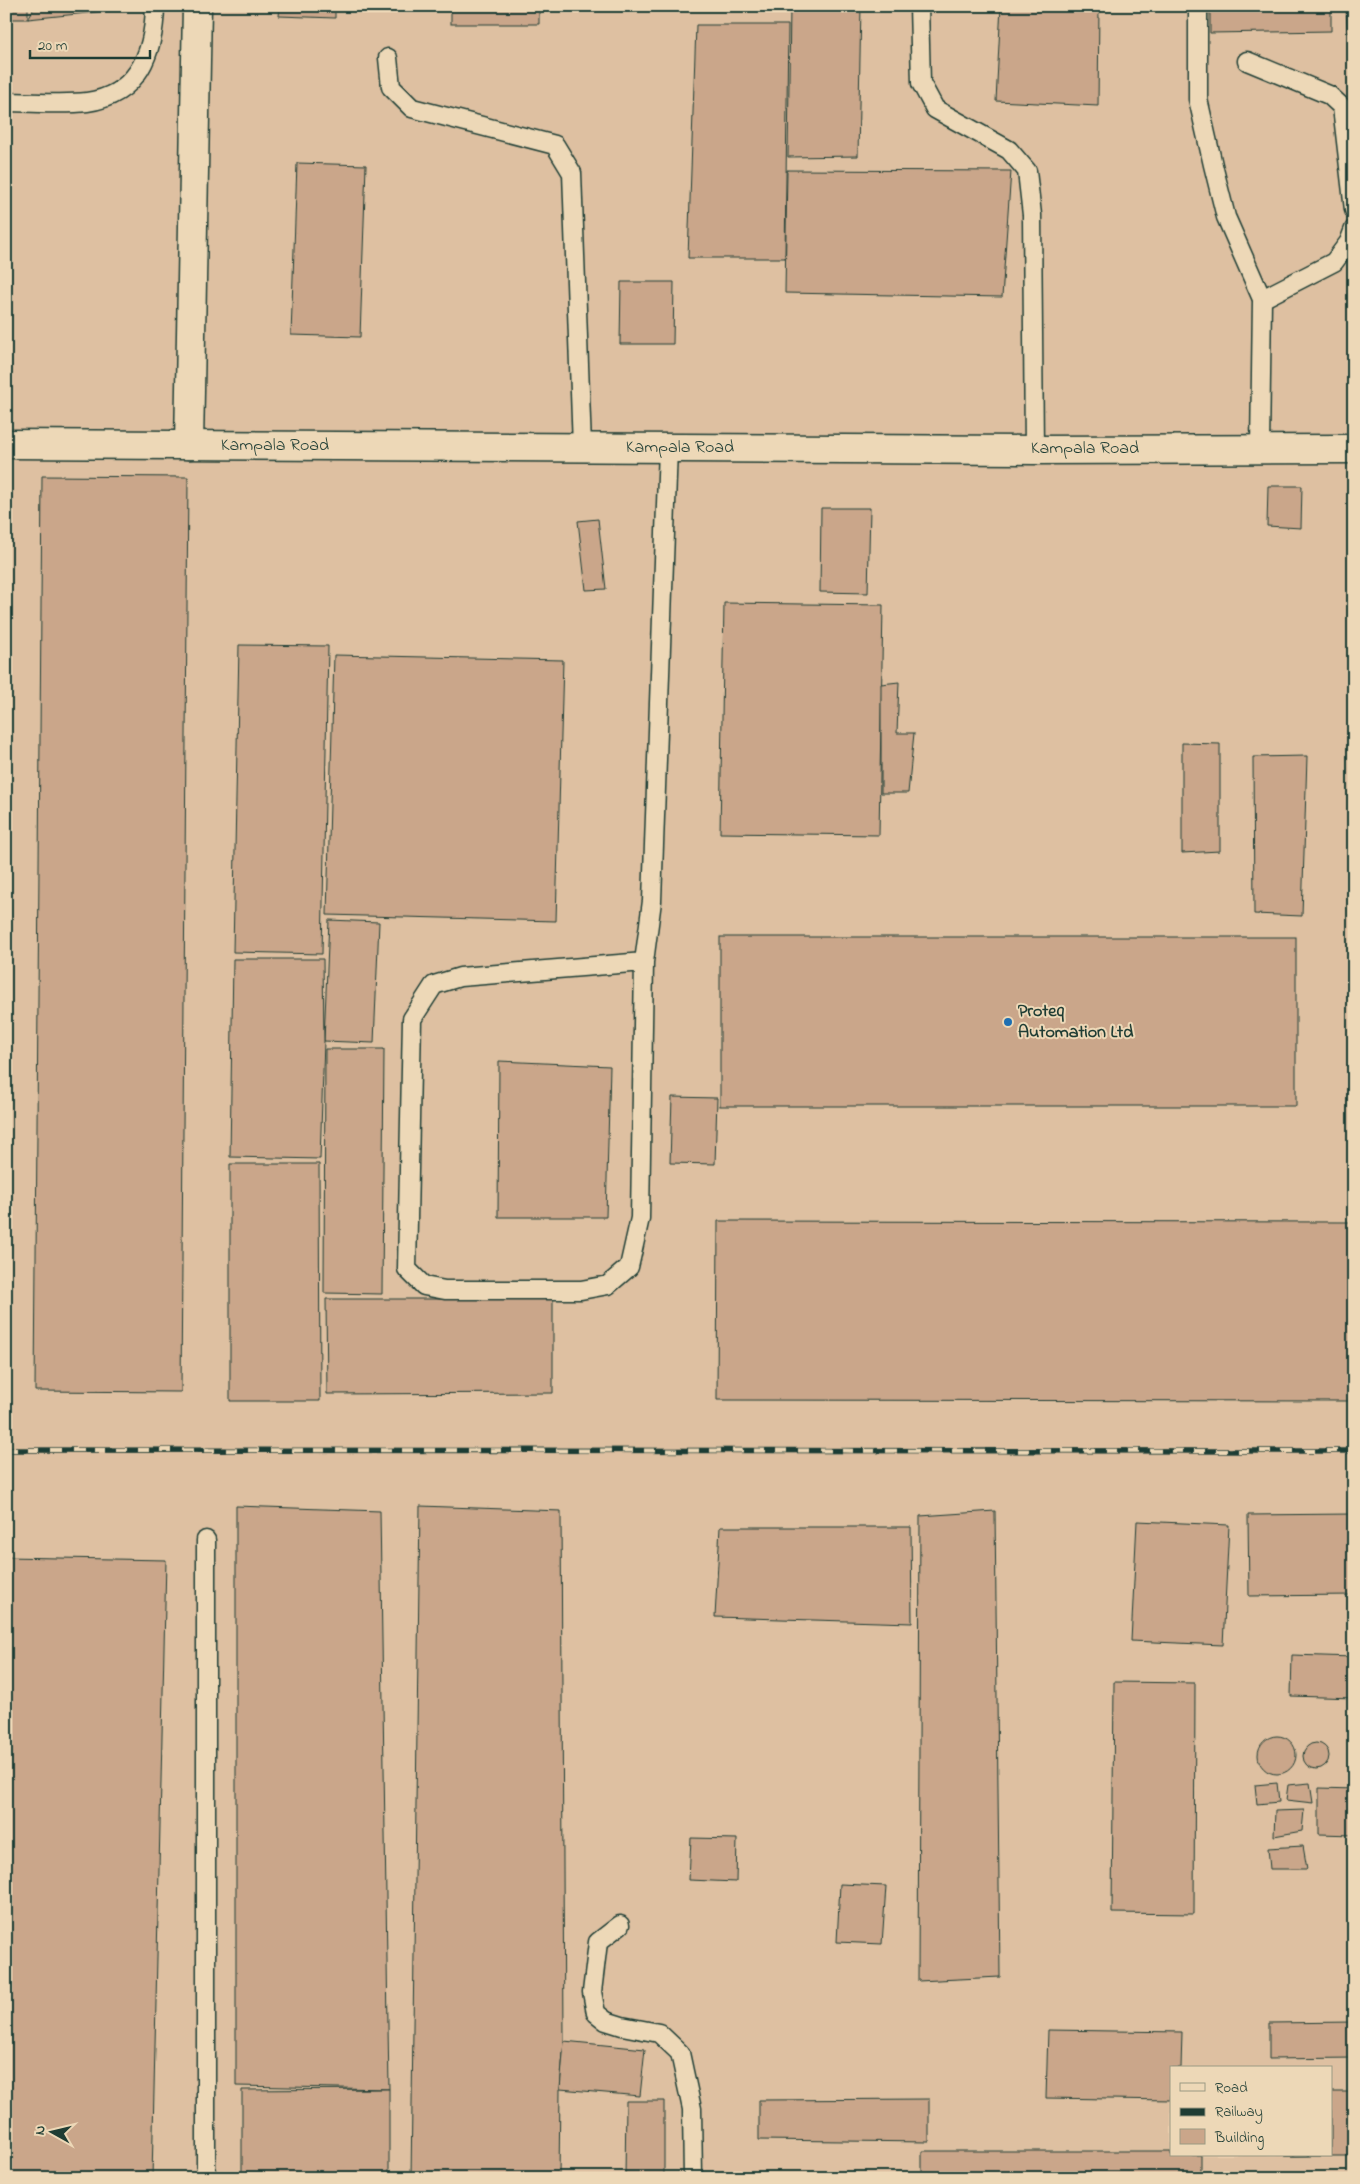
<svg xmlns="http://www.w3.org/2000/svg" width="1360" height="2184" font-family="'Indie Flower',sans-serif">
<rect width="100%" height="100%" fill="#eccfae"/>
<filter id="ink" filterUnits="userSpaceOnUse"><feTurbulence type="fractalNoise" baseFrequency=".02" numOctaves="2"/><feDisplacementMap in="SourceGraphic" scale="10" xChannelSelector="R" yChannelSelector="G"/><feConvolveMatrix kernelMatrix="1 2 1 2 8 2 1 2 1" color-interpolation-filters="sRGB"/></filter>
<g filter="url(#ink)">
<path fill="#dec0a1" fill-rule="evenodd" d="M6,6H1354V2178H6ZM1171,2068H1331V2155H1171Z"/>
<g fill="#caa68a" stroke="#1f3d34">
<rect x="6" y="6" width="22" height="13"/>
<polygon points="35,6 137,6 137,8 28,19"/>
<polygon points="280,6 335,6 335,18 279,16"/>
<rect x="451" y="6" width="88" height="18"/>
<polygon points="790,6 861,6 858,156 788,157"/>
<polygon points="1001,6 1099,6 1098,106 996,101"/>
<polygon points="1210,6 1331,6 1331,31 1210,33"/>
<polygon points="1346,6 1354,6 1354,31 1347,32"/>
<polygon points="696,25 788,25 785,258 688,258"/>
<polygon points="1352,41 1354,91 1351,91"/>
<polygon points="297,163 366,165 360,337 291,335"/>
<polygon points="787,170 1011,171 1002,297 785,293"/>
<polygon points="621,282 674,282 673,344 620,344"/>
<polygon points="42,476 188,477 181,1392 35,1391"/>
<polygon points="1268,486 1302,486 1301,528 1267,526"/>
<polygon points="821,508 870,508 868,593 820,592"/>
<polygon points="598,519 606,589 586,590 578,521"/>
<polygon points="724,603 883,605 879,835 720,833"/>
<polygon points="239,645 328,646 322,954 233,952"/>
<polygon points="334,655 563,660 556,921 327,915"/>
<polygon points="899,682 897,733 914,733 908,793 881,793 881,684"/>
<polygon points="1182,743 1220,744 1220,851 1182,853"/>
<polygon points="1307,756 1302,916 1254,914 1253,757"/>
<polygon points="329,920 379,922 374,1043 324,1041"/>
<rect x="720" y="937" width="576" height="169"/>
<polygon points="233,959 323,959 324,1041 320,1159 230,1157"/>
<polygon points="325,1049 384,1049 382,1294 324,1293"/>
<polygon points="499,1061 610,1066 606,1217 498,1217"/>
<polygon points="672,1097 717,1098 715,1164 670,1163"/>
<polygon points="230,1164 319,1164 320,1401 230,1401"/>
<polygon points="718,1221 1354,1222 1354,1401 717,1400"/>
<polygon points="326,1299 553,1299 553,1393 327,1394"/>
<polygon points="236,1506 380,1511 389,2089 236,2086"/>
<polygon points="420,1506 561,1511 564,2041 560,2089 559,2178 411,2178"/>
<polygon points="995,1511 1000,1977 918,1981 920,1516"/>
<polygon points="1354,1514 1354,1595 1249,1596 1248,1515"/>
<polygon points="1137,1521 1229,1525 1223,1645 1131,1641"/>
<polygon points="720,1527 911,1527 912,1623 715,1617"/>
<polygon points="6,1557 166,1560 152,2178 6,2178"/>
<polygon points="1292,1655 1354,1657 1354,1698 1291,1696"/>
<polygon points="1114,1682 1195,1683 1194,1914 1112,1913"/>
<circle cx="1277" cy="1755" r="19"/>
<circle cx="1316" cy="1756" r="13"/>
<polygon points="1277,1783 1279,1802 1257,1804 1255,1785"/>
<polygon points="1310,1783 1313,1803 1286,1800 1288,1785"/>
<polygon points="1319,1788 1354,1789 1354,1835 1319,1834"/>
<polygon points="1304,1810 1302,1831 1274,1836 1275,1811"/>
<polygon points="691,1838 737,1839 736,1882 689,1880"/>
<polygon points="1303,1846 1307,1869 1270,1869 1268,1848"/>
<polygon points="840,1884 886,1886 882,1944 837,1942"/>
<polygon points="1354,2022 1354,2058 1269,2059 1269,2023"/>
<polygon points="1048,2030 1182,2032 1181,2068 1171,2068 1171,2100 1046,2098"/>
<polygon points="564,2041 645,2049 640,2096 560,2089"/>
<polygon points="389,2089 389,2178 242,2178 242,2090"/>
<polygon points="1331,2092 1354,2092 1354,2156 1285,2156 1331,2155"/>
<polygon points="929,2099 929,2142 759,2140 759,2100"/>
<polygon points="626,2101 664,2101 664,2178 625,2178"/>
<polygon points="922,2151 1171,2151 1171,2155 1201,2155 1201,2178 922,2178"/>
</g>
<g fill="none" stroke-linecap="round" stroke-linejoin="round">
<g stroke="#1f3d34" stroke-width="21">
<g id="service">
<polyline points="919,6 921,83 935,109 1009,150 1027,171 1032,215 1034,450"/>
<polyline points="1198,6 1198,99 1213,165 1226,217 1262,299 1260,448"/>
<polyline points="388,58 391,87 412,108 555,145 572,173 582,447"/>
<polyline points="1247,61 1329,95 1342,107 1354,210"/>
<path d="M6,102C32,102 62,105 87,102C138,95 154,53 155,6"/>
<polyline points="1262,299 1334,262 1349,242 1354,229"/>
<polyline points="644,962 640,1218 629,1267 608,1285 581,1290 445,1290 424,1286 407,1269 412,1019 434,985 460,977 644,962 652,901 668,448"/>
<polyline points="206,1540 206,2178"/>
<polyline points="620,1925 598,1942 592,1992 596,2013 606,2021 622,2026 659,2033 680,2053 692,2109 693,2178"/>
</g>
</g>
<g stroke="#1f3d34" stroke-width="31">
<g id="minor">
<polyline points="6,444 1034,450 1354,449"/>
<polyline points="189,445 197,6"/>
</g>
</g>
<use href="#service" stroke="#edd8b7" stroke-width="18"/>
<use href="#minor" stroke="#edd8b7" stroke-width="28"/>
<g stroke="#1f3d34" stroke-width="5.5">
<polyline id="rail" points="6,1450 1354,1451"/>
</g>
<use href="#rail" stroke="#edd8b7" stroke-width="4" stroke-dasharray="11" stroke-linecap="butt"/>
</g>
</g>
<circle fill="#1f6fb2" stroke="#edd8b7" stroke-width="2" cx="1008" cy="1022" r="5"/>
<g text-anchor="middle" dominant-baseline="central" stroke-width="4" stroke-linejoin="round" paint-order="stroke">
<g font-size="18" fill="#1f3d34" stroke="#edd8b7">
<text x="275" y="446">Kampala Road</text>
<text x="680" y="448">Kampala Road</text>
<text x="1085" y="449">Kampala Road</text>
</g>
<g font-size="18" font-weight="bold" fill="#1f3d34" stroke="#edd8b7" text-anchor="start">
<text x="1018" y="1012">Proteq<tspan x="1018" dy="21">Automation Ltd</tspan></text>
</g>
</g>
<rect width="1360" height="2184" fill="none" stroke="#edd8b7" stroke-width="25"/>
<rect x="12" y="12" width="1335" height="2159" fill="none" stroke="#1f3d34" stroke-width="2" filter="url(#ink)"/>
<rect x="1170" y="2066" width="162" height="90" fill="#edd8b7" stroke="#9b9a83"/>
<rect x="1180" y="2083" width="25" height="8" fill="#edd8b7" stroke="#9b9a83"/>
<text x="1215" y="2092" font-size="15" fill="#1f3d34">Road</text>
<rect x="1180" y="2108" width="25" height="8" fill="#1f3d34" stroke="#9b9a83"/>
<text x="1215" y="2116" font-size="15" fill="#1f3d34">Railway</text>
<rect x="1180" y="2129" width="25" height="15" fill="#caa68a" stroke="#9b9a83"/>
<text x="1215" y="2142" font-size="15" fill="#1f3d34">Building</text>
<g transform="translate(52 2132) rotate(278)" stroke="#edd8b7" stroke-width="4" paint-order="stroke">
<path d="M0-4L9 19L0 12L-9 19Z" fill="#1f3d34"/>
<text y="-8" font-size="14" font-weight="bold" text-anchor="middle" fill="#1f3d34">N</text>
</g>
<path d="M30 50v8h120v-8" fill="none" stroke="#1f3d34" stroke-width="2.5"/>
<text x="38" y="50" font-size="15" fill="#1f3d34" stroke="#edd8b7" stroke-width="4" paint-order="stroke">20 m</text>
</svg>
